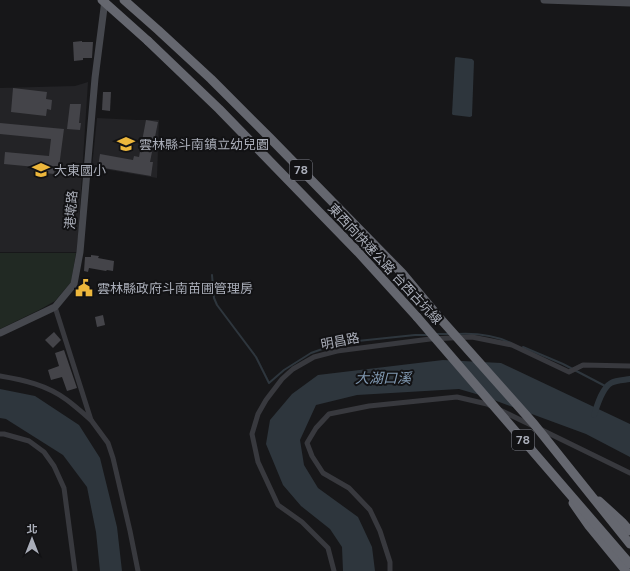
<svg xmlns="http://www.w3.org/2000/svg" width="630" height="571" font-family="'DM Sans','Noto Sans TC',sans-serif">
<rect width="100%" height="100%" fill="#171719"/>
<g fill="#232326">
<polygon points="88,82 77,252 0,252 0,88 75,86"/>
<polygon points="97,118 137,120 159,120 157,178 92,167"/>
</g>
<polygon fill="#212923" points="0,253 76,253 71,282 55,301 39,310 0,329"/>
<g fill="#2e363d">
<polygon points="456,57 472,59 474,61 472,116 470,117 453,115 452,114 455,58"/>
<polygon points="443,360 501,363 630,424 630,457 586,434 483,396 459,389 357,395 316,405 300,440 304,465 318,488 358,517 372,547 375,571 343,571 342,547 330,529 301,506 283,485 266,444 270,420 292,394 318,375"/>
<polygon points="0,389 35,396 79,425 100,458 117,527 122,571 100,571 96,532 87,487 63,455 6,419 0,418"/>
</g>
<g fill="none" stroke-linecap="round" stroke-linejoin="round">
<g stroke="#2e363d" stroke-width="2">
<polyline points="212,275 214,298 217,305 256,357 269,383 284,370 311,353 328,347 348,342 415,335 429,335"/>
<polyline points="435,334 449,334"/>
<path d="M457,334C476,333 494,335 511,343"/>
<polyline points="523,347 563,364 607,387"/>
</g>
<path stroke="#2e363d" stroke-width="6" d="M594,415C597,406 602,388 611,383C616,380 624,380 630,379"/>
</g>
<g fill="#444449">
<polygon points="82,41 82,42 93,42 92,58 83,58 83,60 74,61 73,42"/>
<polygon points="13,88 47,92 46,99 52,100 51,110 47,109 46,116 11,112"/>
<polygon points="103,92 111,92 110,111 102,110"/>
<polygon points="70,104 81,104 79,123 81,123 80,130 67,129"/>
<polygon points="146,120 158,122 150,162 153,162 151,176 98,167 100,154 133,160 134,156 139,157"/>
<polygon points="0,123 64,129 59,167 55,167 54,174 45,173 46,168 4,164 5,152 49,156 51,139 0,134"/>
<polygon points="91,255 99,256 98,258 114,261 113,271 107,270 106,271 89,268 88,272 84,271 85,257 91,257"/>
<polygon points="103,315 105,325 97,327 95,317"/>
<polygon points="54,332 61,340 53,348 45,340"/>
<polygon points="64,350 77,388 67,391 62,377 51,380 48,370 59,366 55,353"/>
</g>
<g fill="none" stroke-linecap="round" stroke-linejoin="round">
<g stroke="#38393e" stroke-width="5">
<polyline points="55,307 91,420 108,443 113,458 130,531 138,571"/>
<path d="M0,376C24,380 47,385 67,400C75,406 83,413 91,420"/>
<polyline points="500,410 533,426"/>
<polyline points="542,430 630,473"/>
<polyline points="0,434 4,434 29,441 44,452 54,466 64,488 75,571"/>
<polyline points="334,571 328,548 302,522 278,505 258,462 252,434 258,414 266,400 282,379 293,369 314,357 337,351 430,339 472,337 512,345 569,372 583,365 630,366"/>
<polyline points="390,571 390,562 380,531 370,510 349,488 323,473 312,456 307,443 316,428 329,414 369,406 457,397 487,404 491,406"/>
</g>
<g stroke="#46484e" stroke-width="7">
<polyline points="544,0 630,3"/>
<polyline points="0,333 55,307 74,284 80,252 95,78 105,0"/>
</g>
<g stroke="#65676f" stroke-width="9">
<polyline points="124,0 158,30 211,79 270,138 402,273 437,315"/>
<polyline points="148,41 219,109 358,252 417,317"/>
<polyline points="599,501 622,522 630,531"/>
<polyline points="573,503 589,526 626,571"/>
</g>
<g stroke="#65676f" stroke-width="9">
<polyline points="102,0 148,41"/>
<polyline points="437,315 534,424 630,544"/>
<polyline points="417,317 630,564"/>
</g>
</g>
<defs>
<g id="school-bare" transform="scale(1.38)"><path d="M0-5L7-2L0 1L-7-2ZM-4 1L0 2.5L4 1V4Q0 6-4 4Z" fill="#edb73c" stroke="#121214" stroke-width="2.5" paint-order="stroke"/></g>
<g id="civic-bare" transform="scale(1.38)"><path d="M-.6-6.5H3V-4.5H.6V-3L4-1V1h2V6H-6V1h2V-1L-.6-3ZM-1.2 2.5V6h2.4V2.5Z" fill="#edb73c" stroke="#121214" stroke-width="2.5" paint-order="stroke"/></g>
</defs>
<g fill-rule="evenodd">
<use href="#school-bare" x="126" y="144"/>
<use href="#school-bare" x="41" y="170"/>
<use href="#civic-bare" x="84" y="288"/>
</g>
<g text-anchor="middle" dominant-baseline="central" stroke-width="4" stroke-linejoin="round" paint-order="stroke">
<g fill="#121214" stroke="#7c7f88" stroke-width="1">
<rect x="290" y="160" width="22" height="20" rx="3"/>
<rect x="512" y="430" width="22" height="20" rx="3"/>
</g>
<g font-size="12" font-weight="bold" fill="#aaaeb9">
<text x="301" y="170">78</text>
<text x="523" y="440">78</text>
</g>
<g font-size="13" fill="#aaaeb9" stroke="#121214" text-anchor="start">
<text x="139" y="144">雲林縣斗南鎮立幼兒園</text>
<text x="54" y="170">大東國小</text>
<text x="97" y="288">雲林縣政府斗南苗圃管理房</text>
</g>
<g font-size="13" fill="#aaaeb9" stroke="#121214">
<text transform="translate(71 210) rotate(-86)">港墘路</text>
<text transform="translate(385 264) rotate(47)">東西向快速公路 台西古坑線</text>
<text transform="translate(340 341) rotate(-11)">明昌路</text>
</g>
<g font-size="14" font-style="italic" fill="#829ab3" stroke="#121214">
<text x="383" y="378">大湖口溪</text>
</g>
</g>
<g transform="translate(32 539)" stroke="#121214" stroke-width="3" paint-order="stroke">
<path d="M0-3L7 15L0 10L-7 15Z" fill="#aaaeb9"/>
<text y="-6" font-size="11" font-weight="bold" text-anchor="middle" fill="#aaaeb9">北</text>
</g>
</svg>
